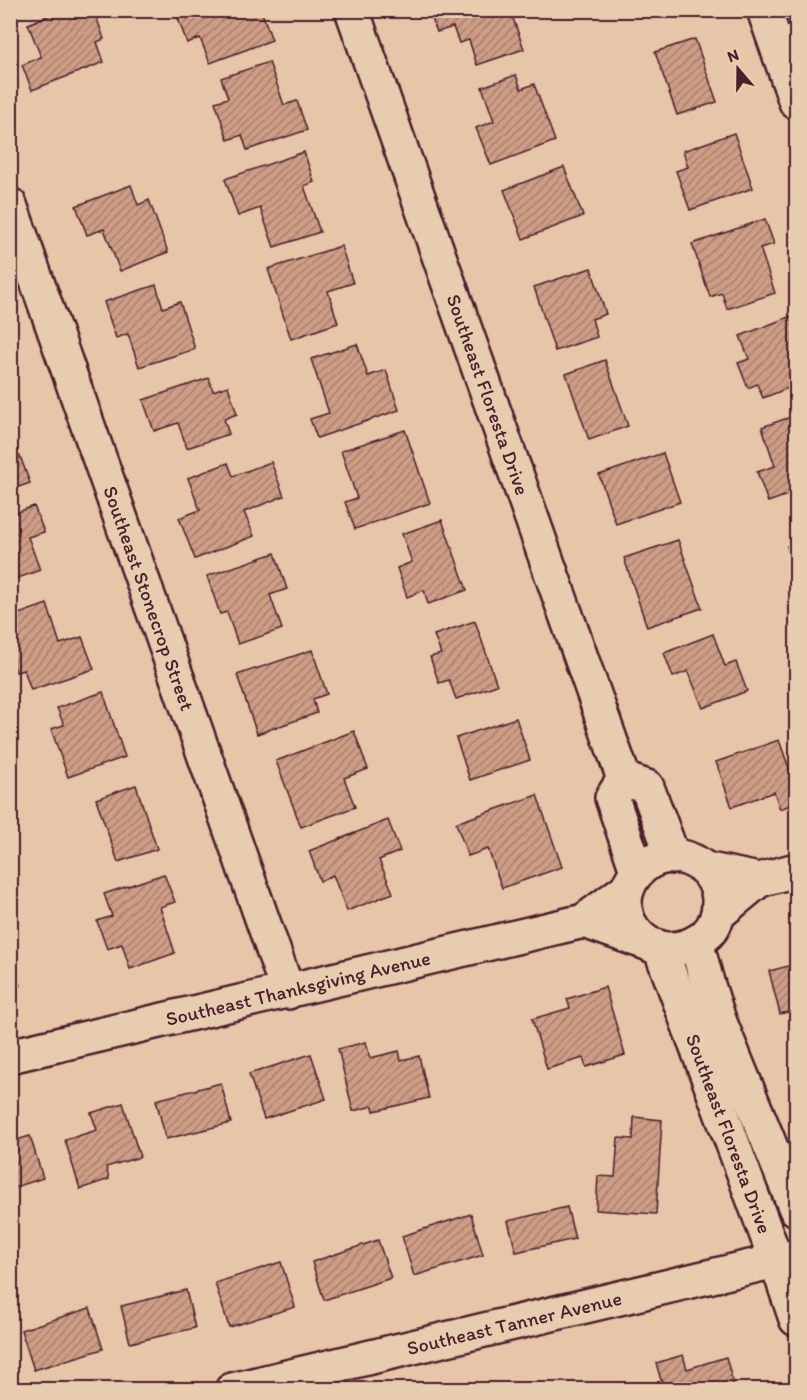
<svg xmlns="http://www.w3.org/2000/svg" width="807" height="1400" font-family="Itim,sans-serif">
<defs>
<pattern id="building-hatch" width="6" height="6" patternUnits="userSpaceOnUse" patternTransform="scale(1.5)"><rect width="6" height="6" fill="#cd9d86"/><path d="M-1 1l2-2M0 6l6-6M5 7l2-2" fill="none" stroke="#a87f6e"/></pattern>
</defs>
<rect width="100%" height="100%" fill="#e7c5a8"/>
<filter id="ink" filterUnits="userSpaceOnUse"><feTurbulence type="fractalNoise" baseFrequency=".0167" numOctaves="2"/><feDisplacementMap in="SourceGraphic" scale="12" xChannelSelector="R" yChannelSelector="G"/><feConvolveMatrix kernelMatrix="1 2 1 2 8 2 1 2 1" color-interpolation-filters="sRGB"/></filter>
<g filter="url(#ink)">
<g fill="url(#building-hatch)" stroke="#4a1f2b" stroke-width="1.5">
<polygon points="62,10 94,10 104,39 97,42 104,62 32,90 22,65 41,57 28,24"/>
<polygon points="175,10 261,10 272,40 210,63 200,38 187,43"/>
<polygon points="429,10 510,10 524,49 477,65 469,40 459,43 453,27 437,32"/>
<polygon points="695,39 717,102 677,115 655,52"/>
<polygon points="269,62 284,105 297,101 307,130 247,150 242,135 228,140 215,102 228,98 221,78"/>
<polygon points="516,75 521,89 534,84 555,141 491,165 476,128 494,121 482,87"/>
<polygon points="734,133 753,188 690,210 676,171 688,167 683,151"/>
<polygon points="304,152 314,182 304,186 320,232 274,247 260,208 238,216 225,179"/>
<polygon points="564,167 583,216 523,239 504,190"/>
<polygon points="131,185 138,205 149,200 168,252 120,271 104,229 87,235 76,206"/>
<polygon points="765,219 774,244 760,248 775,293 727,309 722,293 710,297 692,244"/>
<polygon points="341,246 353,283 328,291 338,323 291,339 268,269"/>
<polygon points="591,268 606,314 592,319 597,337 555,351 534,287"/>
<polygon points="156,285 163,308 180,302 195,349 139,367 128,334 116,338 104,302"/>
<polygon points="794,315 796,322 796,385 763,398 757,384 748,388 738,363 749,359 740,336"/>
<polygon points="357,344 368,376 386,370 399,410 317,438 310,419 329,413 311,359"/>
<polygon points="605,360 628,426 589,440 566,374"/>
<polygon points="209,378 213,391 228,386 237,414 224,419 229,434 187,448 178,423 154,431 143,400"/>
<polygon points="796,415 796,492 768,502 757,472 775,466 762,427"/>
<polygon points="405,430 430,503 355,529 345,502 357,498 341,451"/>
<polygon points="663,453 680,502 616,524 599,475"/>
<polygon points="20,456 30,483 10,490 10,460"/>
<polygon points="271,462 284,496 244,512 254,536 195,559 179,518 200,510 188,478 228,463 233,476"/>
<polygon points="34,506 44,532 28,537 40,570 10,581 10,515"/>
<polygon points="442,520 467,590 428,604 424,590 407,597 397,568 412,562 402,534"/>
<polygon points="678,540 702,608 647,627 624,558"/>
<polygon points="796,543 796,574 787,546"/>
<polygon points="275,553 287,589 270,595 282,629 238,644 227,612 220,614 207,576"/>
<polygon points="47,604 60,644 82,637 94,669 31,690 24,670 16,672 10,656 10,617"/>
<polygon points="475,621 497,685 456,699 449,680 439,683 430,657 441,654 434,635"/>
<polygon points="713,634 725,666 736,662 747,691 703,708 688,671 673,677 664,653"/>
<polygon points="312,650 327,694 313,699 317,713 257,734 237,675"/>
<polygon points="103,692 125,757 68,777 51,729 64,725 57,708"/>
<polygon points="516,718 530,760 470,780 456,738"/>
<polygon points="354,731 368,769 344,778 355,807 301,827 276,761"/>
<polygon points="779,740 790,771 796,769 796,803 780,809 774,792 732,807 716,762"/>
<polygon points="136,785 157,849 118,862 96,799"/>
<polygon points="537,795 562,867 502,888 488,849 468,856 456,823"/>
<polygon points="388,820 400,851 379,860 393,893 347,911 333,875 320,881 309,851"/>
<polygon points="164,874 175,902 160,907 175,953 130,969 122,944 107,949 97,921 112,916 104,894"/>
<polygon points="10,958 20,986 10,989"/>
<polygon points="796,964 796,1014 796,1010 780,1014 769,971"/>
<polygon points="605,987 625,1055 586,1067 583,1058 547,1069 532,1019 570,1008 567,999"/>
<polygon points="366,1042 370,1058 399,1051 401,1060 419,1056 429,1098 374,1111 373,1106 353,1111 338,1049"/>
<polygon points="311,1054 326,1099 264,1119 249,1074"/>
<polygon points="221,1083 231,1123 166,1139 156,1100"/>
<polygon points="123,1103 140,1157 106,1167 109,1179 80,1189 65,1140 97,1130 91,1113"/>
<polygon points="634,1117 662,1120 656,1214 596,1210 598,1176 615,1177 618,1138 633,1139"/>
<polygon points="30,1136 43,1178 10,1189 10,1142"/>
<polygon points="567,1207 575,1239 516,1252 508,1221"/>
<polygon points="471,1214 483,1255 414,1276 402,1236"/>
<polygon points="378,1240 391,1278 324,1300 312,1262"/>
<polygon points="281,1262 295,1307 229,1327 215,1283"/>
<polygon points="186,1290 195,1328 130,1343 121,1306"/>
<polygon points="90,1308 103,1349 34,1370 21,1330"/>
<polygon points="683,1355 687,1369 726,1357 735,1390 664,1390 656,1363"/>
</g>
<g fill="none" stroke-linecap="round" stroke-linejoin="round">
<g stroke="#4a1f2b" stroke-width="38">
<g id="minor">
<path id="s1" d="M352,10L624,779L647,787L673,857"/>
<polyline points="764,10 796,102"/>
<path id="s2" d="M10,205L288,992"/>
<polyline points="624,779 612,798 637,871"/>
<polyline points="705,869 759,880 718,914"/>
<polyline points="759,880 796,870"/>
<path d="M628,888L584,921L664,949C696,950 721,932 719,898C718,886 711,873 701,866C652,831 598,897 640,937C643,940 647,942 651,945"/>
<polyline points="696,942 707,982 719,1020 796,1209"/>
<path id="s3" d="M660,948L776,1260L796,1319"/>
<path id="s4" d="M10,1056L584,921"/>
<path id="s5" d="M232,1390L796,1256"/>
</g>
</g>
<use href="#minor" stroke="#e8ccaf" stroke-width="33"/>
</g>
</g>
<g text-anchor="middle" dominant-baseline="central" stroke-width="6" stroke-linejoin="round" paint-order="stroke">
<g font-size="20" fill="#4a1f2b" stroke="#e8ccaf">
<text stroke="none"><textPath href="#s1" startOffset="408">Southeast Floresta Drive</textPath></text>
<text stroke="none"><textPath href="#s2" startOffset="417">Southeast Stonecrop Street</textPath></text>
<text stroke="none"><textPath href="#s4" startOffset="296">Southeast Thanksgiving Avenue</textPath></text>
<text stroke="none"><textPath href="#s3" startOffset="198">Southeast Floresta Drive</textPath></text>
<text stroke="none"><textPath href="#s5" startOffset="290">Southeast Tanner Avenue</textPath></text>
</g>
</g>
<rect width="807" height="1400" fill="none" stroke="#e8ccaf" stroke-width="36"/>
<rect x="18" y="18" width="771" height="1364" fill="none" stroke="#4a1f2b" stroke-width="2" filter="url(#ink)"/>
<g transform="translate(738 69) rotate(340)" stroke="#e8ccaf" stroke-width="4.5" paint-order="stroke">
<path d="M0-4.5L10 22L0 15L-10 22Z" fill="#4a1f2b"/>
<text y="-9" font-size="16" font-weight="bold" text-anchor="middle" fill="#4a1f2b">N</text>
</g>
</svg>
